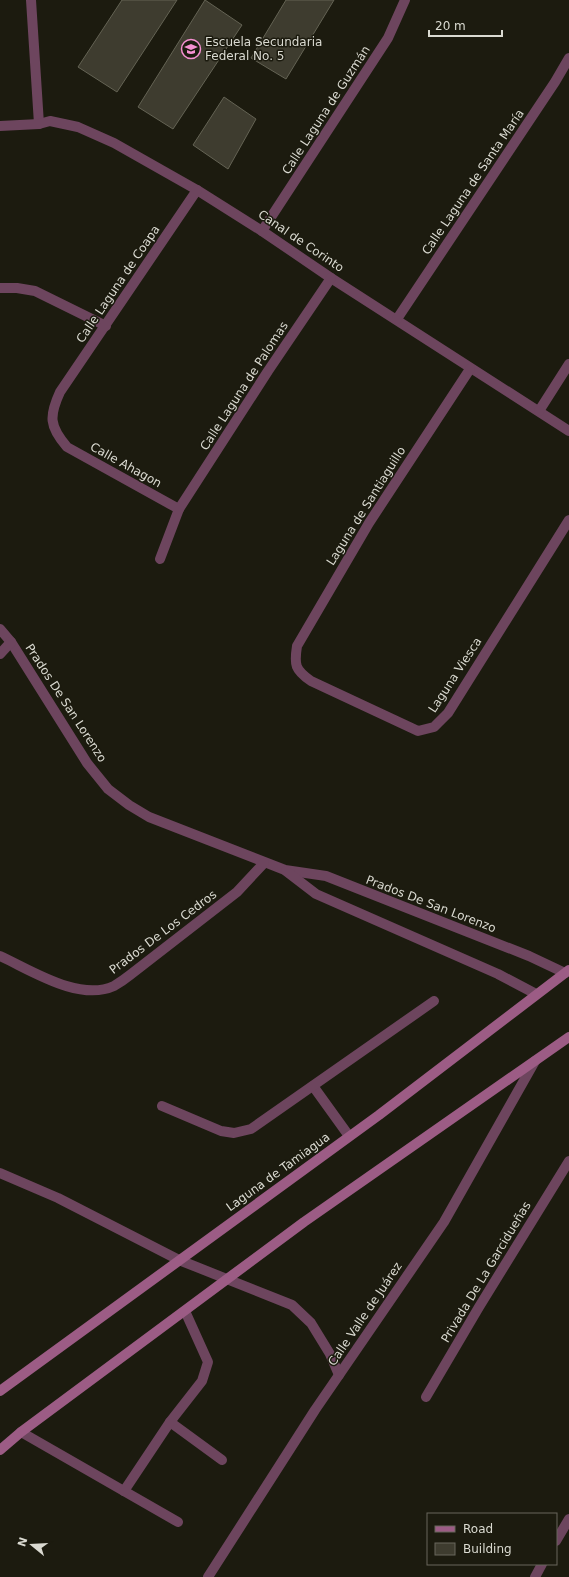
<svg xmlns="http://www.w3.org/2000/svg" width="569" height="1577" font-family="'DejaVu Sans',sans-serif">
<rect width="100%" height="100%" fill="#1c1b0f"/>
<g fill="#3e3c2f" stroke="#646354">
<polygon points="122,0 177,0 117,92 78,67"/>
<polygon points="205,0 242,25 173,129 138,107"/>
<polygon points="286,0 334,0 286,79 251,58"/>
<polygon points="224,97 256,119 228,169 193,145"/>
</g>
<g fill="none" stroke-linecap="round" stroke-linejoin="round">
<g stroke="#6d455e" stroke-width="10">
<polyline points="313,1086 349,1136"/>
<polyline points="162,1106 221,1131 234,1133 251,1129 434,1001"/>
<polyline points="170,1422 222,1460"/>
<polyline points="21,1432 178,1522"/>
<polyline points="124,1491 170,1422 202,1381 208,1362 185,1311"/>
</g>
<g stroke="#6d455e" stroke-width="10">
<polyline points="31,0 39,124"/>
<polyline points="0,126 39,124 50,121 78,127 114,143 197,190 262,231 331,278 569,431"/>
<polyline points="262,231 388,38 405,0"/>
<polyline points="0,288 17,288 35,291 106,326"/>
<polyline points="397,319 555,82 569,58"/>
<path d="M470,369L369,523L297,646C294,665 295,670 311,681L418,731L434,727L448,713L569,520"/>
<polyline points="539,411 569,364"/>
<polyline points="179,509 268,371 331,278"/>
<path d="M160,559L179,509L67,447C49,426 49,416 60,392L197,190"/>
<polyline points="0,629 11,642 87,763 108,789 129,805 149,817 285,870 326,876 529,956 565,973"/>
<polyline points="0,654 11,642"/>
<polyline points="286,871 316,894 498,974 536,994"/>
<path d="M0,956C31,970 79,1002 114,986C119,983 125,979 130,975L237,892L264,863"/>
<polyline points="0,1173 58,1198 179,1260 292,1305 311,1323 330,1354 339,1375"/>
<polyline points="426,1397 479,1307 569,1161"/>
<polyline points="556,1541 569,1519"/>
<polyline points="208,1577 315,1410 444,1222 535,1061"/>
<polyline points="535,1577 542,1564"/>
</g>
<g stroke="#9c5c85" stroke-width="10">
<polyline points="0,1391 379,1115 569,970"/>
<polyline points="0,1450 21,1432 304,1222 569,1037"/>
</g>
</g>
<defs>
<g id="school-ring" transform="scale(1)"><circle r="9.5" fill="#1c1b0f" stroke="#f590d1" stroke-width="1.5"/><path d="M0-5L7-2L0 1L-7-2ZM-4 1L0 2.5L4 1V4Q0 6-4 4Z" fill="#f590d1"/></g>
</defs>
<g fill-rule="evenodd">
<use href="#school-ring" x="191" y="49"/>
</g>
<g text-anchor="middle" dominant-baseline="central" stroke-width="3" stroke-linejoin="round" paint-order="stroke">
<g font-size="12" fill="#dadad1" stroke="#1c1b0f" text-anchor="start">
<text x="205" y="42">Escuela Secundaria<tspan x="205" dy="14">Federal No. 5</tspan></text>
</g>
<g font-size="12" fill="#dadad1" stroke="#1c1b0f">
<text transform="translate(326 110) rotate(-57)">Calle Laguna de Guzmán</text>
<text transform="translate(473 182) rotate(-56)">Calle Laguna de Santa María</text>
<text transform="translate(301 241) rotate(34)">Canal de Corinto</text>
<text transform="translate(118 284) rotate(-56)">Calle Laguna de Coapa</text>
<text transform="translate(244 386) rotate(-57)">Calle Laguna de Palomas</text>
<text transform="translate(126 465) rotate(29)">Calle Ahagon</text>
<text transform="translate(366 506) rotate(-58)">Laguna de Santiaguillo</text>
<text transform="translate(455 675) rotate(-57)">Laguna Viesca</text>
<text transform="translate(66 703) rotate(57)">Prados De San Lorenzo</text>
<text transform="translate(431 904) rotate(21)">Prados De San Lorenzo</text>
<text transform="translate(163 932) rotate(-37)">Prados De Los Cedros</text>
<text transform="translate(278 1172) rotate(-36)">Laguna de Tamiagua</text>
<text transform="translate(486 1272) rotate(-59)">Privada De La Garcidueñas</text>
<text transform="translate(365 1314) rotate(-56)">Calle Valle de Juárez</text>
</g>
</g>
<rect x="427" y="1513" width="130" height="52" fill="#1c1b0f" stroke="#68675d"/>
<rect x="435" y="1526" width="20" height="6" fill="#9c5c85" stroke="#68675d"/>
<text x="463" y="1533" font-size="12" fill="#dadad1">Road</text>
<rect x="435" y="1543" width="20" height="12" fill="#3e3c2f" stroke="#68675d"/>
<text x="463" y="1553" font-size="12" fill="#dadad1">Building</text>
<g transform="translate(32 1545) rotate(288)" stroke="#1c1b0f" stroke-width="3" paint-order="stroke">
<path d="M0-3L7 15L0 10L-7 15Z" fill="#dadad1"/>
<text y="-6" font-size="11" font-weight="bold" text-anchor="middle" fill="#dadad1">N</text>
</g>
<path d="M429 30v6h73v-6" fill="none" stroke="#dadad1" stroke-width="2"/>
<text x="435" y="30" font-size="12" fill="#dadad1" stroke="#1c1b0f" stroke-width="3" paint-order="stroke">20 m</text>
</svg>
